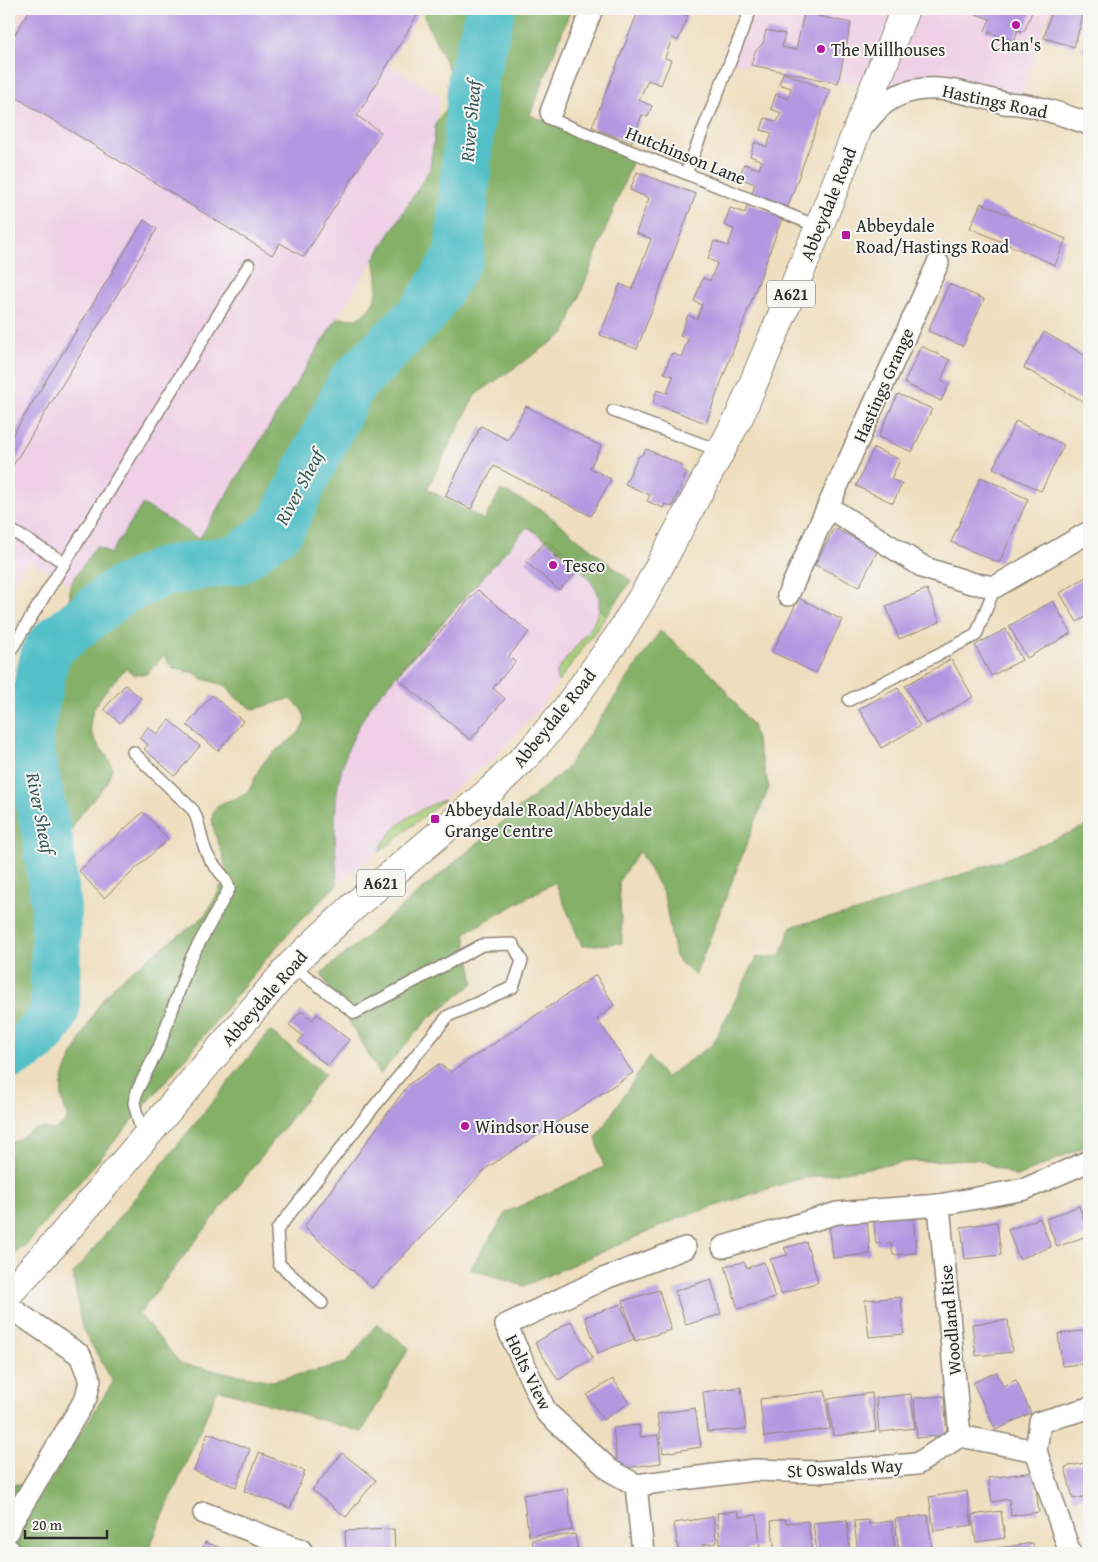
<svg xmlns="http://www.w3.org/2000/svg" width="1098" height="1562" font-family="'Gentium Book Plus',serif">
<rect width="100%" height="100%" fill="#f6f6f2"/>
<filter id="ink" filterUnits="userSpaceOnUse"><feTurbulence type="fractalNoise" baseFrequency=".02" numOctaves="2"/><feDisplacementMap in="SourceGraphic" scale="10" xChannelSelector="R" yChannelSelector="G"/><feConvolveMatrix kernelMatrix="1 2 1 2 8 2 1 2 1" color-interpolation-filters="sRGB"/></filter>
<filter id="wash" filterUnits="userSpaceOnUse"><feTurbulence type="fractalNoise" baseFrequency=".0096" numOctaves="4" result="noise"/><feDisplacementMap in="SourceGraphic" scale="20" xChannelSelector="R" yChannelSelector="G"/><feGaussianBlur stdDeviation="1.12" result="paint"/><feColorMatrix in="noise" values="0 0 0 0 0 0 0 0 0 0 0 0 0 0 0 0 0 1.4 0 .05"/><feComposite in="paint" operator="in"/></filter>
<g filter="url(#wash)">
<rect width="100%" height="100%" fill="#efdebe"/>
<g fill="#efd0e6">
<polygon points="24,9 421,9 388,65 439,94 432,166 199,539 110,555 96,546 70,585 29,560 9,590 9,36"/>
<polygon points="751,9 1049,9 1020,104 902,95 874,87 730,62"/>
<polygon points="542,510 631,581 538,711 497,755 337,885 335,814 337,786 343,759 356,727 374,701"/>
</g>
<g fill="#a5cd78" stroke="#687c52">
<polygon points="599,609 607,615 558,682 556,675 559,668 593,625"/>
<path d="M444,800L379,852C390,825 418,809 444,800Z"/>
</g>
<g fill="#84b068" stroke="#586e4a">
<path d="M421,9H571L530,115L633,160L565,333L475,395L427,489L484,520L501,490L542,510L631,581L607,615L599,609C599,602 600,596 596,590C586,569 547,539 527,527L374,701C329,769 334,808 337,885L293,928L265,960L183,1061L25,1246L9,1257V1143C29,1138 27,1123 54,1130L64,1124L68,1116C55,1089 63,1075 76,1049C85,1031 94,1009 108,993C123,975 150,958 169,942C177,936 201,921 205,915C212,904 222,887 225,874C229,856 204,823 215,809C222,799 236,801 245,794C253,788 256,771 264,762C280,742 329,727 290,699C277,701 267,707 253,709L236,698L227,686L203,679L195,673L172,668L164,655L147,674L134,675L126,668C111,686 80,711 94,738C100,749 109,755 112,768L106,784L76,820L66,842L48,910L47,1001C41,1018 24,1023 9,1031V696L70,597V585L96,546L110,554L143,504L199,539L337,318L357,319C382,302 379,286 374,259L430,169L436,122L455,97L452,77Z"/>
<polygon points="660,631 715,677 752,725 769,787 695,976 675,957 664,895 639,851 619,881 622,943 582,946 555,882 465,933 474,983 428,1019 380,1074 321,974 565,770"/>
<polygon points="1089,825 1089,1145 1017,1177 977,1159 904,1162 795,1180 679,1218 524,1286 470,1269 507,1212 604,1167 596,1138 649,1057 665,1078 713,1044 757,957 781,956 791,926 856,912 1008,858"/>
<polygon points="270,1031 325,1074 139,1314 181,1364 272,1381 346,1363 377,1324 409,1348 362,1432 218,1389 147,1553 9,1553 9,1477 11,1484 47,1486 113,1382 82,1328 73,1274"/>
</g>
<g fill="none" stroke-linecap="round" stroke-linejoin="round">
<path stroke="#52c0c8" stroke-width="50" d="M9,1055C31,1045 46,1033 55,1009L56,909L47,834L29,752L28,734L45,656L49,648L56,641L120,591L165,571L238,559L280,528L352,383L425,311L459,256L473,77L491,9"/>
</g>
<g id="blocks">
<g fill="#b397e1">
<polygon points="30,9 421,9 357,116 381,132 304,257 280,243 272,255 9,93 9,44"/>
<polygon points="639,9 675,9 674,10 688,16 678,41 672,38 665,58 671,60 661,85 648,80 639,100 652,106 648,117 642,115 631,143 592,127"/>
<polygon points="962,9 1033,9 1024,32 1018,30 1014,41 985,31 990,19"/>
<polygon points="1052,9 1085,9 1074,47 1044,38"/>
<polygon points="804,13 851,23 838,83 751,65 755,52 763,43 766,30 785,34 782,47 796,50"/>
<polygon points="1089,30 1089,53 1082,51"/>
<polygon points="783,73 830,90 787,209 751,196 755,184 739,178 744,164 759,169 762,161 750,156 755,142 767,147 772,133 761,130 765,118 777,122 781,113 771,109 776,94 788,99 791,88 779,84"/>
<polygon points="637,172 696,194 637,349 600,335 620,284 632,289 651,239 636,233 649,198 630,190"/>
<polygon points="748,203 783,216 706,423 653,403 657,390 667,393 673,376 664,373 672,353 681,357 688,339 680,336 688,315 697,319 702,305 694,301 703,278 710,281 717,263 708,259 714,241 728,246 734,229 724,225 730,208 745,213"/>
<polygon points="981,203 1066,239 1055,265 970,228"/>
<polygon points="144,220 157,229 9,472 9,441"/>
<polygon points="949,284 984,299 963,346 928,331"/>
<polygon points="1044,332 1089,358 1086,369 1089,371 1089,391 1083,401 1024,368"/>
<polygon points="921,346 950,360 941,380 949,384 941,401 904,383"/>
<polygon points="898,394 932,409 912,452 878,437"/>
<polygon points="526,406 601,446 590,468 611,479 591,516 494,466 471,509 445,496 481,426 508,440"/>
<polygon points="1016,421 1064,445 1041,491 993,468"/>
<polygon points="874,448 900,460 891,479 902,484 893,503 856,486"/>
<polygon points="646,449 682,465 681,470 687,472 672,507 665,504 663,508 647,501 650,495 625,484 638,457 643,454"/>
<polygon points="981,477 1028,499 999,563 951,542"/>
<polygon points="834,528 878,550 859,587 815,565"/>
<polygon points="546,541 579,569 559,590 526,562"/>
<polygon points="1089,575 1089,615 1077,622 1060,593"/>
<polygon points="927,589 940,622 899,639 886,606"/>
<polygon points="478,590 529,632 509,656 515,662 493,688 505,699 470,740 398,679"/>
<polygon points="799,598 842,620 816,673 772,652"/>
<polygon points="1053,601 1071,633 1027,658 1009,626"/>
<polygon points="1006,629 1022,660 991,676 975,645"/>
<polygon points="951,659 973,697 926,724 905,686"/>
<polygon points="125,685 141,698 120,723 104,709"/>
<polygon points="898,688 920,726 881,748 859,709"/>
<polygon points="212,695 243,721 218,751 187,725"/>
<polygon points="169,720 200,746 175,776 144,749 148,745 139,738 148,727 157,734"/>
<polygon points="143,812 168,839 104,898 79,871"/>
<polygon points="596,975 614,1005 597,1019 633,1073 488,1167 372,1288 304,1227 409,1084 439,1064 451,1072"/>
<polygon points="301,1011 313,1020 317,1014 349,1040 328,1066 298,1042 303,1036 289,1025"/>
<polygon points="1079,1206 1089,1235 1057,1247 1046,1219"/>
<polygon points="913,1213 916,1253 893,1255 891,1243 876,1244 873,1216"/>
<polygon points="867,1217 870,1254 833,1258 829,1223"/>
<polygon points="1040,1218 1051,1247 1019,1259 1008,1230"/>
<polygon points="997,1222 1001,1255 965,1259 961,1227"/>
<polygon points="806,1242 818,1282 781,1294 770,1259 788,1255 784,1248"/>
<polygon points="744,1262 747,1268 764,1262 775,1298 738,1309 725,1266"/>
<polygon points="711,1279 721,1314 686,1325 675,1291"/>
<polygon points="659,1290 671,1330 635,1341 623,1301"/>
<polygon points="901,1297 904,1334 869,1337 865,1300"/>
<polygon points="621,1304 634,1339 598,1353 585,1317"/>
<polygon points="1008,1320 1012,1352 976,1356 972,1324"/>
<polygon points="571,1321 593,1358 558,1380 535,1343"/>
<polygon points="1089,1330 1089,1363 1062,1366 1058,1334"/>
<polygon points="996,1372 1003,1386 1016,1380 1031,1413 996,1430 973,1383"/>
<polygon points="613,1379 629,1403 603,1420 587,1395"/>
<polygon points="741,1387 746,1429 707,1432 703,1392"/>
<polygon points="825,1391 830,1429 764,1437 760,1399"/>
<polygon points="872,1393 876,1431 833,1436 828,1399"/>
<polygon points="911,1394 915,1428 879,1432 876,1398"/>
<polygon points="944,1396 947,1435 917,1438 914,1398"/>
<polygon points="695,1408 701,1447 663,1453 657,1414"/>
<polygon points="639,1425 641,1437 658,1435 661,1463 618,1469 613,1428"/>
<polygon points="208,1433 250,1449 236,1487 194,1471"/>
<polygon points="259,1453 305,1471 290,1508 244,1491"/>
<polygon points="342,1453 376,1480 346,1517 312,1490"/>
<polygon points="1089,1462 1089,1496 1073,1499 1065,1467"/>
<polygon points="1034,1472 1039,1512 1011,1516 1009,1499 992,1502 988,1478"/>
<polygon points="567,1488 572,1530 529,1536 523,1495"/>
<polygon points="967,1491 972,1525 934,1531 929,1497"/>
<polygon points="738,1511 739,1517 757,1515 760,1548 721,1552 717,1513"/>
<polygon points="1001,1511 1005,1538 976,1542 972,1515"/>
<polygon points="928,1515 932,1551 899,1553 895,1519"/>
<polygon points="713,1517 717,1543 702,1545 704,1553 679,1553 674,1523"/>
<polygon points="785,1519 786,1523 808,1521 812,1553 775,1553 771,1521"/>
<polygon points="847,1520 850,1553 817,1553 813,1523"/>
<polygon points="869,1520 869,1524 892,1521 895,1553 858,1553 854,1521"/>
<polygon points="394,1529 395,1553 346,1553 345,1531"/>
<polygon points="575,1534 578,1553 534,1553 532,1540"/>
<polygon points="205,1542 235,1553 200,1553"/>
<polygon points="1033,1543 1034,1553 998,1553 997,1548"/>
</g>
</g>
</g>
<g filter="url(#ink)">
<use href="#blocks" fill-opacity="0" stroke="#8d8474" stroke-width="1"/>
<g fill="none" stroke-linecap="round" stroke-linejoin="round">
<g stroke="#8d8474" stroke-width="14">
<g id="service">
<polyline points="550,112 548,118 819,227"/>
<polyline points="686,173 751,9"/>
<polyline points="613,411 720,451"/>
<polyline points="9,529 65,563"/>
<polyline points="9,653 249,265"/>
<polyline points="849,700 976,635 995,587"/>
<path d="M133,752L193,810C201,824 200,841 208,856C214,868 227,876 229,889L190,960L159,1047L137,1091L134,1103L143,1138"/>
<polyline points="291,965 355,1013 482,945 513,944 522,961 513,987 448,1016 360,1124 277,1230 279,1264 322,1303"/>
</g>
</g>
<g stroke="#8d8474" stroke-width="24">
<g id="minor">
<polyline points="551,112 592,9"/>
<path d="M862,127C868,121 874,113 880,107C918,75 963,93 1004,103C1009,104 1014,103 1019,104C1042,107 1067,116 1089,124"/>
<polyline points="828,507 925,568 971,583 995,587 1089,532"/>
<polyline points="788,595 938,263"/>
<polyline points="939,1205 960,1436"/>
<polyline points="723,1247 837,1213 939,1205 1025,1189 1089,1161"/>
<polyline points="9,1307 80,1355 90,1380 86,1398 12,1522 9,1531"/>
<polyline points="1036,1451 1040,1422 1089,1408"/>
<polyline points="636,1485 611,1471 546,1412 506,1325 603,1279 685,1248"/>
<polyline points="204,1513 301,1550 300,1553"/>
<polyline points="9,1550 10,1553"/>
<polyline points="643,1553 636,1485 754,1470 817,1472 917,1464 960,1436 1036,1451 1070,1553"/>
</g>
</g>
<g stroke="#8d8474" stroke-width="30">
<polyline id="primary" points="9,1293 59,1239 291,965 354,906 491,790 532,750 566,709 617,638 645,593 740,415 819,227 905,9"/>
</g>
<use href="#service" stroke="#fff" stroke-width="11"/>
<use href="#minor" stroke="#fff" stroke-width="21"/>
<use href="#primary" stroke="#fff" stroke-width="28"/>
</g>
</g>
<g fill="#b5179e" stroke="#f6f6f2" stroke-width="2">
<circle cx="1016" cy="25" r="5"/>
<circle cx="821" cy="49" r="5"/>
<rect x="841" y="230" width="10" height="10" rx="2.5"/>
<circle cx="553" cy="565" r="5"/>
<rect x="430" y="814" width="10" height="10" rx="2.5"/>
<circle cx="465" cy="1126" r="5"/>
</g>
<g text-anchor="middle" dominant-baseline="central" stroke-width="4" stroke-linejoin="round" paint-order="stroke">
<g fill="#f6f6f2" stroke="#686867" stroke-width="1">
<rect x="767" y="280.5" width="48" height="27" rx="4"/>
<rect x="357" y="869.5" width="48" height="27" rx="4"/>
</g>
<g font-size="16" font-weight="bold" fill="#2b2b2b">
<text x="791" y="294">A621</text>
<text x="381" y="883">A621</text>
</g>
<g font-size="18" fill="#2b2b2b" stroke="#f6f6f2" text-anchor="start">
<text x="1016" y="44" text-anchor="middle">Chan's</text>
<text x="831" y="49">The Millhouses</text>
<text x="856" y="225">Abbeydale<tspan x="856" dy="21">Road/Hastings Road</tspan></text>
<text x="563" y="565">Tesco</text>
<text x="445" y="809">Abbeydale Road/Abbeydale<tspan x="445" dy="21">Grange Centre</tspan></text>
<text x="475" y="1126">Windsor House</text>
</g>
<g font-size="18" fill="#2b2b2b" stroke="#f6f6f2">
<text transform="translate(995 101) rotate(12)">Hastings Road</text>
<text transform="translate(686 155) rotate(22)">Hutchinson Lane</text>
<text transform="translate(828 204) rotate(-68)">Abbeydale Road</text>
<text transform="translate(883 385) rotate(-66)">Hastings Grange</text>
<text transform="translate(554 718) rotate(-51)">Abbeydale Road</text>
<text transform="translate(264 998) rotate(-49)">Abbeydale Road</text>
<text transform="translate(950 1320) rotate(-95)">Woodland Rise</text>
<text transform="translate(529 1372) rotate(64)">Holts View</text>
<text transform="translate(845 1468) rotate(-3)">St Oswalds Way</text>
</g>
<g font-size="19" font-style="italic" fill="#37585a" stroke="#f6f6f2">
<text transform="translate(470 121) rotate(-85)">River Sheaf</text>
<text transform="translate(299 487) rotate(-62)">River Sheaf</text>
<text transform="translate(41 813) rotate(79)">River Sheaf</text>
</g>
</g>
<rect width="1098" height="1562" fill="none" stroke="#f6f6f2" stroke-width="30"/>
<path d="M25 1530v8h82v-8" fill="none" stroke="#2b2b2b" stroke-width="2.5"/>
<text x="32" y="1530" font-size="15" fill="#2b2b2b" stroke="#f6f6f2" stroke-width="4" paint-order="stroke">20 m</text>
</svg>
